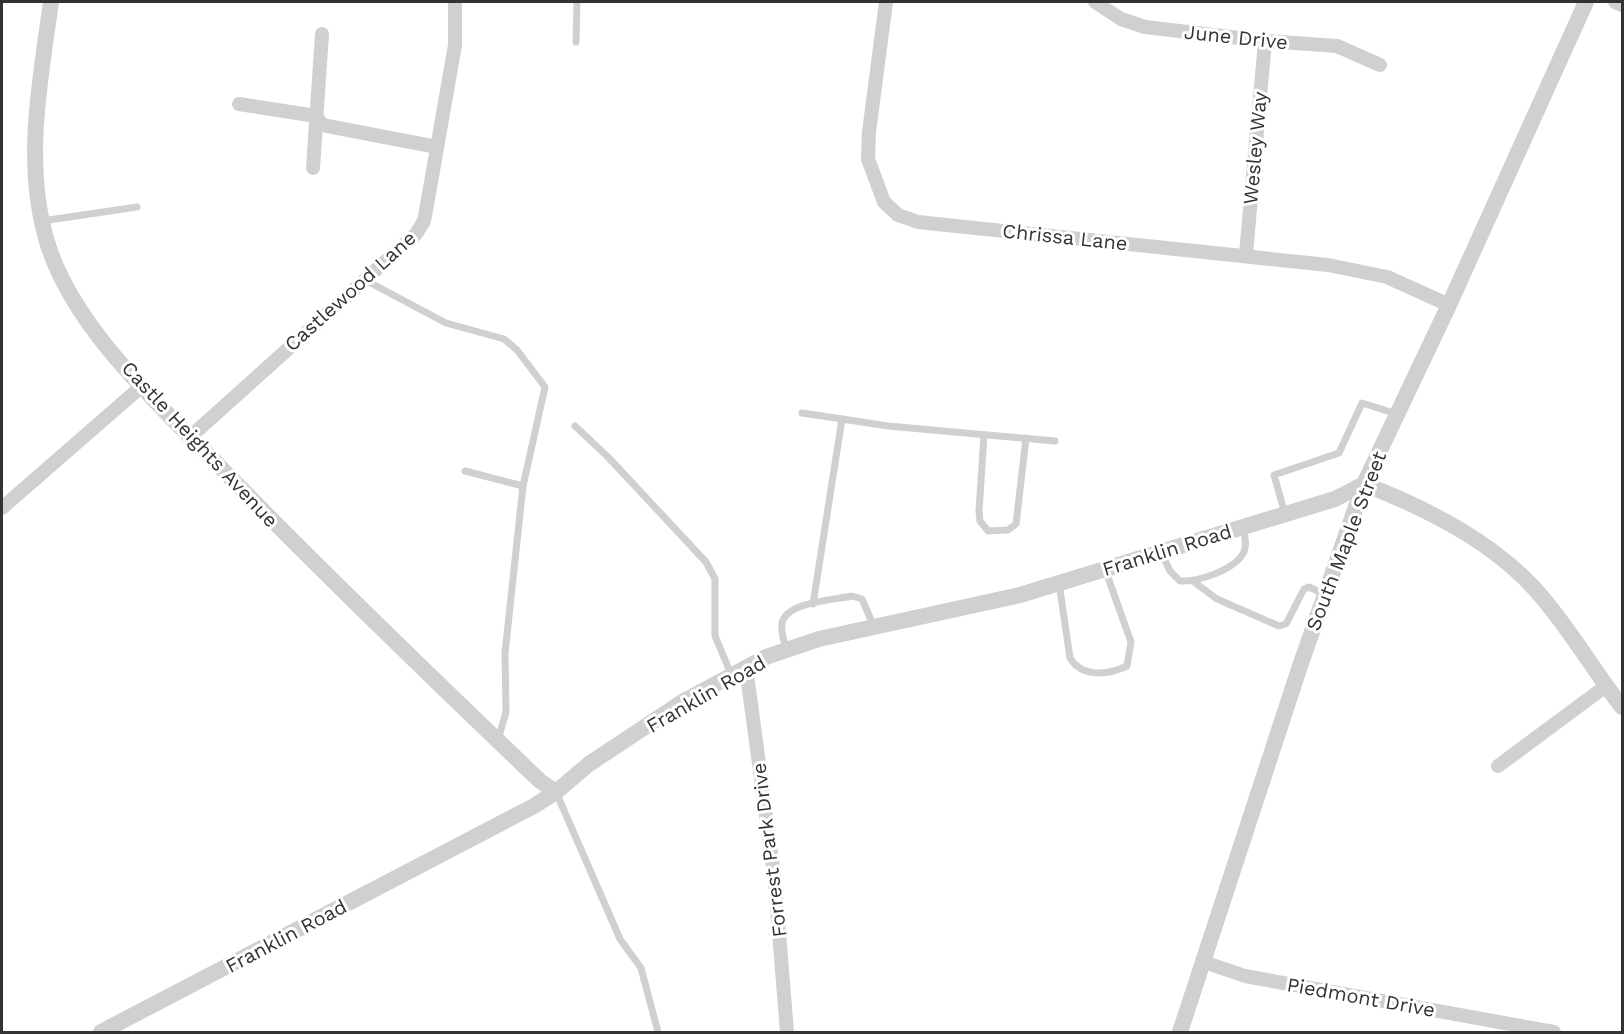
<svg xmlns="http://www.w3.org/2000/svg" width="1624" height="1034" font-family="'Work Sans',sans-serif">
<rect width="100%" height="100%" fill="#fff"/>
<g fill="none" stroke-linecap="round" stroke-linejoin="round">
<g stroke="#d0d0d0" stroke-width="7">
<polyline points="576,42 577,2"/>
<polyline points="42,221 137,207"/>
<polyline points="365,280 446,323 504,339 517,350 545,387 523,486 465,471"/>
<polyline points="802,413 842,419"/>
<polyline points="575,426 608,457 706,562 715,579 715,636 731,674"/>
<polyline points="984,435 979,511 980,521 988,531 1008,530 1016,524 1026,438"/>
<polyline points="1285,514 1274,475 1339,453 1362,403 1397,414"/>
<path d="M1161,552L1170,571L1180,581C1198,582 1235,570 1244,552C1247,544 1245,537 1243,529"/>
<polyline points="1194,582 1217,599 1279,626 1286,624 1304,589 1309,587 1324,594"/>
<path d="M1059,583L1070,658C1082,678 1108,675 1127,666L1131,642L1105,569"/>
<polyline points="813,604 842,419 888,426 1055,441"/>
<path d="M786,650C785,642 780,631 782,623C786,602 834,600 852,596L862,599L874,627"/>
<polyline points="498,740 506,712 505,653 523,486"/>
<polyline points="556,792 620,939 641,968 658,1032"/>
</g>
<g stroke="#d0d0d0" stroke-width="14">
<polyline points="886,2 869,132 868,159 884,202 898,215 918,222 1328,265 1387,277 1449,305"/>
<polyline points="1095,2 1121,19 1145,27 1265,41 1337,46 1380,65"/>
<polyline points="1615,2 1622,5"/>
<polyline points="239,104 316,116 322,125 437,147"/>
<polyline points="313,168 322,34"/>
<polyline points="1246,254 1265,41"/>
<polyline points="190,437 416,234 424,221 427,205 455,45 455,2"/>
<polyline points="2,508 142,386"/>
<polyline points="746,667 775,883 787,1032"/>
<polyline points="1498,766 1606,686"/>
<polyline points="1204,962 1245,976 1554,1032"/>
</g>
<g stroke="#d0d0d0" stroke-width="16">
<path d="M51,2C40,82 23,165 48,245C75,330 160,405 221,468C325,575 432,678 540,781L556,792"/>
<path d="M101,1032L534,806L556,792L589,764L684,701L766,657L819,639L1020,595L1335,499L1364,484C1428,509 1496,543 1541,596C1571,631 1594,671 1622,707"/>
<polyline points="1180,1032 1300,666 1364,484 1449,305 1586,2"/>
</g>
</g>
<g text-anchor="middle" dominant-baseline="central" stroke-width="6" stroke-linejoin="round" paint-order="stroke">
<g font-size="20" fill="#333" stroke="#fff">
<text transform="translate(1236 37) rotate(6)">June Drive</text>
<text transform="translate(1255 148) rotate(-85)">Wesley Way</text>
<text transform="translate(1065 237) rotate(6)">Chrissa Lane</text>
<text transform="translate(350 291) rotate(-42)">Castlewood Lane</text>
<text transform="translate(200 444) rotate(47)">Castle Heights Avenue</text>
<text transform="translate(1346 541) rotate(-69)">South Maple Street</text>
<text transform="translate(1167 550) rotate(-17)">Franklin Road</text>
<text transform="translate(706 694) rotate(-30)">Franklin Road</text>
<text transform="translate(769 850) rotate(-97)">Forrest Park Drive</text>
<text transform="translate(286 936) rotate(-28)">Franklin Road</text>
<text transform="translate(1361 997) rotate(10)">Piedmont Drive</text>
</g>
</g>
<rect width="1624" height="1034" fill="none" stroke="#333333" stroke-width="6"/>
</svg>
